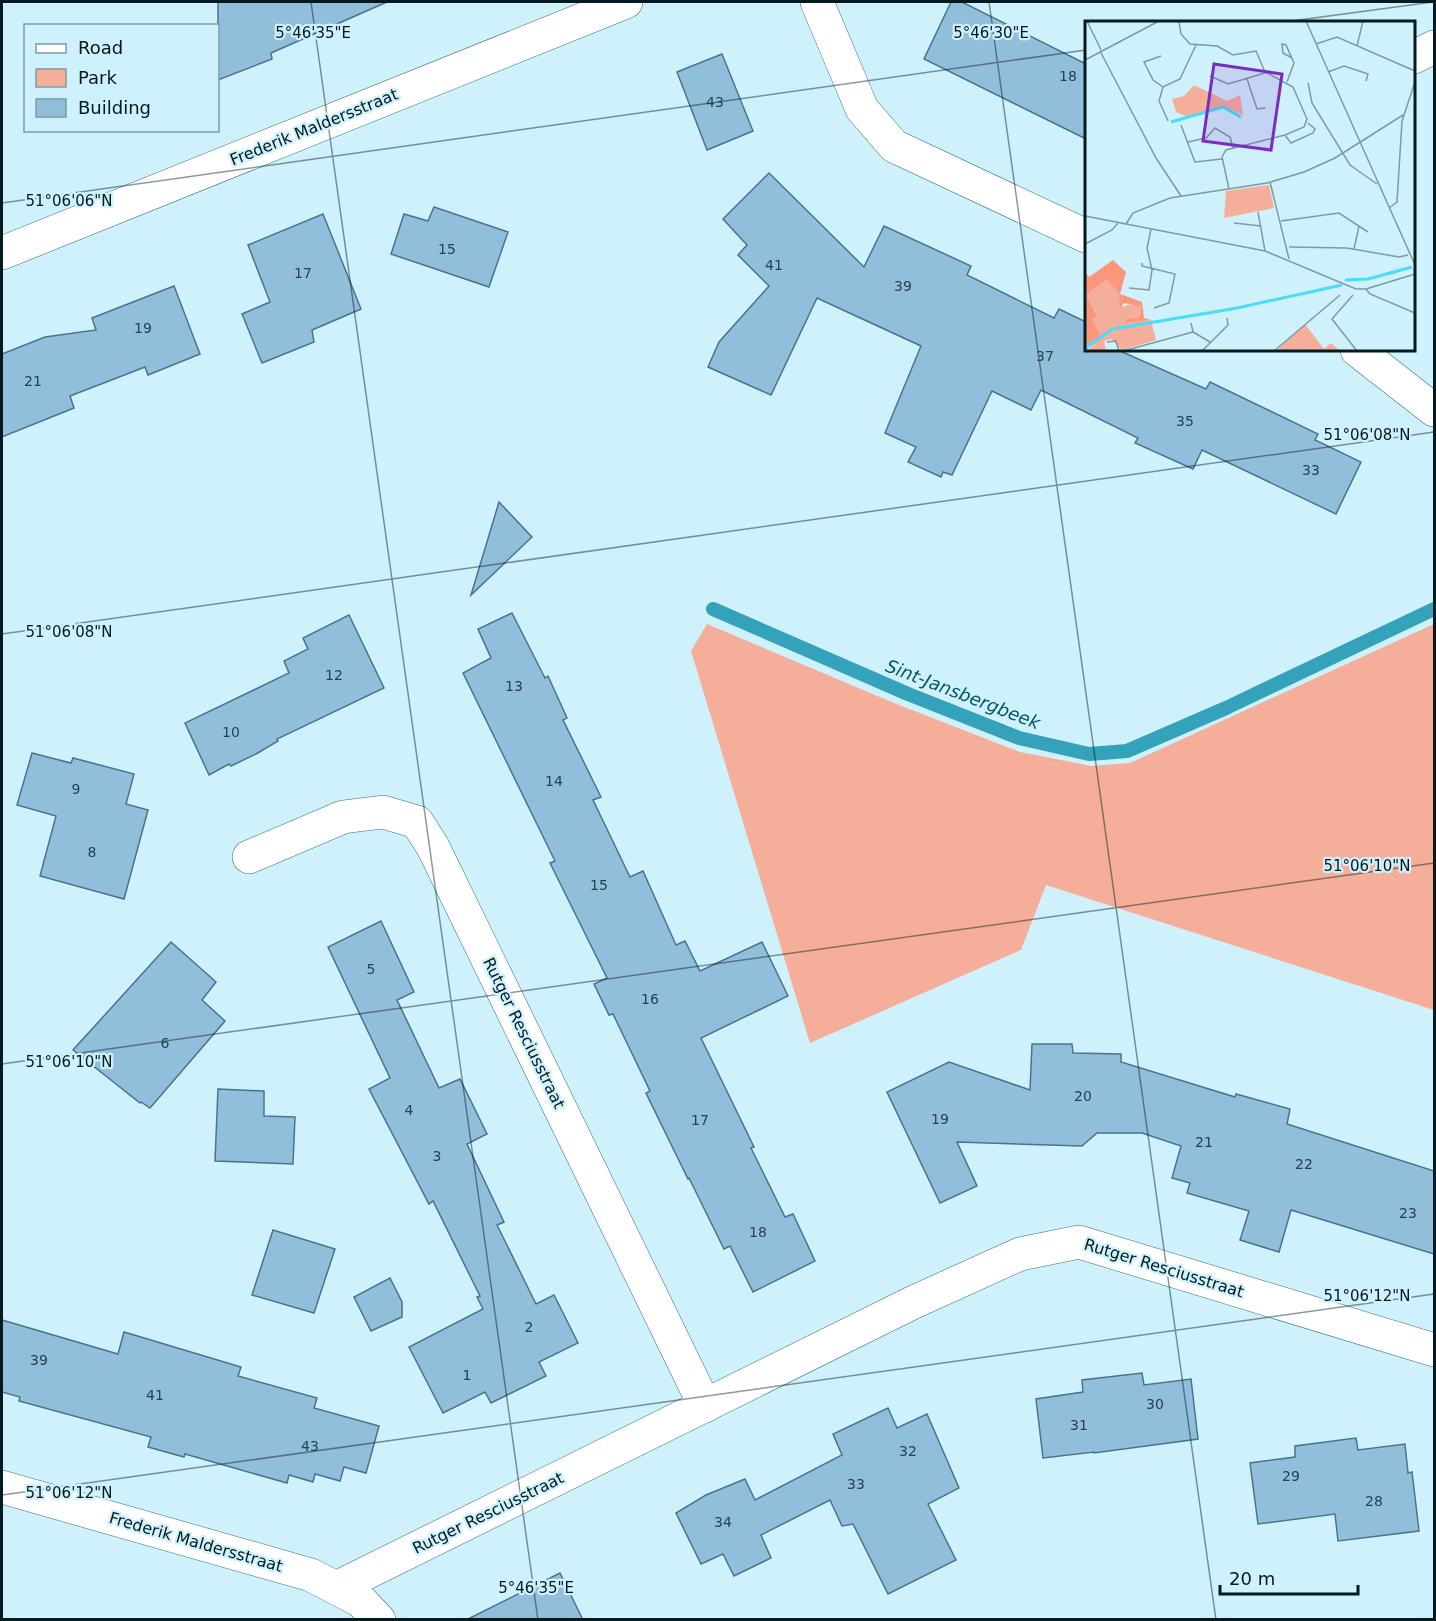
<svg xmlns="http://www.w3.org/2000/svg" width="1436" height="1621" font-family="'DejaVu Sans',sans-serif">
<rect width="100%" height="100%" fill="#cff1fb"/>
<polygon fill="#f5ae9a" points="707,624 894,703 1020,752 1091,766 1130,763 1434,624 1434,1010 1046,885 1021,950 810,1043 691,651"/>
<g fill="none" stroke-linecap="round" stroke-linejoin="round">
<polyline stroke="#34a2ba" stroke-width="14" points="713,609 908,694 1019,738 1089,754 1127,751 1226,708 1434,609"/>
</g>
<g fill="#91bedb" stroke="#48748e" stroke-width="1.5">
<polygon points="218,2 387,2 271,53 272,59 218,80"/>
<polygon points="951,2 962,2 1086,64 1086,139 924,59"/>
<polygon points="722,54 753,131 707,150 677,72"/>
<polygon points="769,173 864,267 884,226 971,266 967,275 1054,318 1059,309 1086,322 1086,350 1118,350 1206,389 1210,382 1318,434 1315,440 1361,462 1336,514 1202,450 1193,469 1135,443 1138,438 1041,390 1031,410 992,391 952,475 943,472 941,477 908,462 916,447 885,433 921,346 817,298 771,395 708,367 719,342 769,286 738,255 747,245 723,219"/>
<polygon points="434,207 508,232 489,287 391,254 404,214 428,221"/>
<polygon points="323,214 361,309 312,330 314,342 262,363 242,314 270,302 248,245"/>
<polygon points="174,286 200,354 148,375 145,367 70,396 74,408 2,437 2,354 45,337 96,330 92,318"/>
<polygon points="499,502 532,537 471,595"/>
<polygon points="512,613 545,678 548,676 567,718 563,720 601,797 593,800 630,877 643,871 676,945 685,941 700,971 762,942 788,996 701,1038 754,1147 751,1148 785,1217 793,1214 815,1261 753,1292 730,1246 724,1249 689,1178 688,1179 646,1093 650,1091 613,1014 609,1015 594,984 607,978 550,863 555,861 463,673 491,658 478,629"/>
<polygon points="349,615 384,688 277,739 278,741 256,754 231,766 229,764 209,775 185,723 289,673 284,661 308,649 303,638"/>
<polygon points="32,753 71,763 73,758 134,774 126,804 148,810 124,899 40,876 56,816 17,805"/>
<polygon points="381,921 414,992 397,1000 439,1088 460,1079 487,1134 467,1144 504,1222 497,1225 536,1304 554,1295 578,1343 539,1362 546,1376 491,1403 485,1392 443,1413 409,1347 483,1309 477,1297 480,1296 433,1201 429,1204 369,1089 390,1078 328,947"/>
<polygon points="171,942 216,982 202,1000 225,1021 150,1108 141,1102 140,1103 73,1050"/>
<polygon points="1032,1044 1072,1044 1073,1053 1121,1054 1121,1062 1235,1097 1236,1094 1290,1109 1287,1124 1434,1171 1434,1254 1291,1210 1279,1252 1240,1240 1249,1211 1187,1193 1190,1183 1172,1178 1181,1146 1142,1133 1097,1133 1082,1146 957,1142 977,1186 940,1203 887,1092 949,1062 1030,1090"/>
<polygon points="218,1089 264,1091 264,1116 295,1117 293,1164 215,1161"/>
<polygon points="273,1230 335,1249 314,1313 252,1295"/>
<polygon points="390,1278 402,1302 402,1317 371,1331 354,1297"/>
<polygon points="2,1320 118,1354 124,1332 241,1367 238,1376 317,1398 314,1408 379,1426 366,1473 344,1467 340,1481 315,1474 313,1482 289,1475 287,1483 185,1454 184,1457 148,1447 151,1437 19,1401 20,1397 2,1392"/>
<polygon points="1142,1373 1144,1385 1191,1379 1198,1439 1094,1453 1094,1452 1043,1458 1036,1399 1083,1392 1082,1380"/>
<polygon points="888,1408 897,1428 927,1414 959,1488 928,1504 956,1560 888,1594 853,1524 842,1526 830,1500 761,1535 771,1558 734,1576 723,1554 701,1564 676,1513 706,1495 745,1479 755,1500 842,1455 833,1434"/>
<polygon points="1356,1438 1358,1450 1405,1444 1408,1473 1412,1472 1419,1531 1338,1541 1335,1514 1258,1524 1250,1463 1295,1457 1295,1446"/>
<polygon points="560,1573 583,1620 466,1620"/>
</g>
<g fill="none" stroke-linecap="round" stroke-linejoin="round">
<g stroke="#376f7d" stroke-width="34">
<g id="street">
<polyline points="817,2 862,109 894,146 1086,236"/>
<polyline points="1414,57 1434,47"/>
<polyline points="2,253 626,2"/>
<polyline points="1357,350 1434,410"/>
<polyline points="249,857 343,817 383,812 417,822 433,847 705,1406"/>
<polyline points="2,1487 311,1575 361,1601 379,1620"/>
<polyline points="336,1588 914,1302 1020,1254 1079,1242 1434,1350"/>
</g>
</g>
<use href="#street" stroke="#fff" stroke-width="33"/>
</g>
<path fill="none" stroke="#031a20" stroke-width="1.5" stroke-opacity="0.45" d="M311,2L538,1620M989,2L1216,1620M1284,22L1433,2M2,203L1086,50M2,634L1434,432M2,1064L1434,863M2,1495L1434,1294"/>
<g text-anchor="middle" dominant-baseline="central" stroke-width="4.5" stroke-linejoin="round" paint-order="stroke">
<g font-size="14" fill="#26434f">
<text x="1068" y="76">18</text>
<text x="715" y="102">43</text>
<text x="447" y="249">15</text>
<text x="774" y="265">41</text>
<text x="303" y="273">17</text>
<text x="903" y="286">39</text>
<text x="143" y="328">19</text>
<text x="1045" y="356">37</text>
<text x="33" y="381">21</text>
<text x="1185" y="421">35</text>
<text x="1311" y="470">33</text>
<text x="334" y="675">12</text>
<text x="514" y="686">13</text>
<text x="231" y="732">10</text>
<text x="554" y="781">14</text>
<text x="76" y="789">9</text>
<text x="92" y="852">8</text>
<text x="599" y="885">15</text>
<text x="371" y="969">5</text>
<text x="650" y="999">16</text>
<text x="165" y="1043">6</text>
<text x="1083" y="1096">20</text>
<text x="409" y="1110">4</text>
<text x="940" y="1119">19</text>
<text x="700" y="1120">17</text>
<text x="1204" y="1142">21</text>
<text x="437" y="1156">3</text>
<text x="1304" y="1164">22</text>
<text x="1408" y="1213">23</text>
<text x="758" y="1232">18</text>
<text x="529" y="1327">2</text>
<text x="39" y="1360">39</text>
<text x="467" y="1375">1</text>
<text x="155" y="1395">41</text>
<text x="1155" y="1404">30</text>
<text x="1079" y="1425">31</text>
<text x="310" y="1446">43</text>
<text x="908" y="1451">32</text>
<text x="1291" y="1476">29</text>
<text x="856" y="1484">33</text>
<text x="1374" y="1501">28</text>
<text x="723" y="1522">34</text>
</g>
<g font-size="16" fill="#031a20" stroke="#cff1fb">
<text transform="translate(314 127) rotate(-22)">Frederik Maldersstraat</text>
<text transform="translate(524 1033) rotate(64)">Rutger Resciusstraat</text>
<text transform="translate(1164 1268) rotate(17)">Rutger Resciusstraat</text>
<text transform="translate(488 1513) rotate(-26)">Rutger Resciusstraat</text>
<text transform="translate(196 1542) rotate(16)">Frederik Maldersstraat</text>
</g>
<g font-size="18" font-style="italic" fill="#00596a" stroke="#cff1fb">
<text transform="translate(963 694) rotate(21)">Sint-Jansbergbeek</text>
</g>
</g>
<g transform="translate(1085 21)">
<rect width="330" height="330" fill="#cff1fb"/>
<path d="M109,64L142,80L155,74L158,94L138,86L103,96L91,91L87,78L99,75ZM184,164L189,187L139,197L141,170ZM21,259L34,272L37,286L48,282L56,285L55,296L43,298L41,302L66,299L71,319L37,329L26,318L19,320L21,330H2L12,322L0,330L2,323L13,315L7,298L12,293L1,274ZM220,303L239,328L246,322L255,330H191Z" fill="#f5ae9a"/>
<path d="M28,239L41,251L35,273L57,281L59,297L66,299L41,302V298L55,296L56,285L39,282L35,287L34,272L21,259L1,274L12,294L7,298L14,313L10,321L0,326V251L4,256Z" fill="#fc977b"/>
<path fill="none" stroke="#49dcfc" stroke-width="3" d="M86,101L138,86L156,96M260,259L283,258L327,246M0,327L28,308L152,287L257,264"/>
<path fill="none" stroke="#7d9ba3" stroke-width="1.5" d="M2,0L16,29M94,0L96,13L105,23L132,25L148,34L171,30L180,51L208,66L222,98L219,106L200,114L141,129L137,136L144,168M221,0L330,244M231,23L252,16L330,50M272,25L278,0M15,30L71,137L96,175M76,35L59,41L68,59L78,66L95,58L111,24M0,39L74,0M243,51L259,45L283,53L281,60M125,55L143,63L180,52M162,58L172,88L180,87M202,61L209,42L201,24L197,23L198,32L207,37M223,62L227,82L265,144L292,163M78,66L74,80L83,100M96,104L110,141L137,138M200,114L206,122L228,112L230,108L223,102M103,121L121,117L130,107L145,116L148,127M185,161L204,238M304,187L312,181L317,100L330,61M173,191L180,230M0,195L180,230L271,268H281M196,200L254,192L283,211M149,202L176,205M41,203L48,192L85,177L182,162L219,151L250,137L318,94M0,223L27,209L33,202M204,226L262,227L314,236L323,234M269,228L274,205M57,242V245L90,253L84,282L69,287M44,267L64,269L67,249L62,227L66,208M281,268L285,273L330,292M281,268L330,253M268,274L247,298L272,330M106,302L108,311L125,321M22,321L31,320L34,330M38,330L108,311M117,330L143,304L142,297M189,330L255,274"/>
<path fill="#7b2cbf" fill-opacity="0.15" stroke="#7b2cbf" stroke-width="3" d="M129,43L197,53L186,129L118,120Z"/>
<rect width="330" height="330" fill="none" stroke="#031a20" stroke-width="3"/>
</g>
<g font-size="15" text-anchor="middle" fill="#031a20" stroke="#cff1fb" stroke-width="4.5" stroke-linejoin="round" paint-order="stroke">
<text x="313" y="38">5°46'35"E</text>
<text x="991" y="38">5°46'30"E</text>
<text x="69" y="206">51°06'06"N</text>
<text x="1367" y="440">51°06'08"N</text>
<text x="69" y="637">51°06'08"N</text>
<text x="1367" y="871">51°06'10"N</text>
<text x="69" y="1067">51°06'10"N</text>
<text x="1367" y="1301">51°06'12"N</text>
<text x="69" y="1498">51°06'12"N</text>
<text x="536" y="1593">5°46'35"E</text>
</g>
<rect width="1436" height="1621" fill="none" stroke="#031a20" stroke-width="6"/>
<rect x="24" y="24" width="195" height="108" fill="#cff1fb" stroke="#7d9ba3" stroke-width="1.5"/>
<rect x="36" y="44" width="30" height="9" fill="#ffffff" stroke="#7d9ba3" stroke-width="1.5"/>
<text x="78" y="54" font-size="18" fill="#031a20">Road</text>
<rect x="36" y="69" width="30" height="18" fill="#f5ae9a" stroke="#7d9ba3" stroke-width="1.5"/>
<text x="78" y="84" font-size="18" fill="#031a20">Park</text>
<rect x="36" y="99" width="30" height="18" fill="#91bedb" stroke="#7d9ba3" stroke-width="1.5"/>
<text x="78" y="114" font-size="18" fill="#031a20">Building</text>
<path d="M1220 1585v9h138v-9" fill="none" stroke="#031a20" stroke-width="3"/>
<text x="1229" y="1585" font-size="18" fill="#031a20" stroke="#cff1fb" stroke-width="4.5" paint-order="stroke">20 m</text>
</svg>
